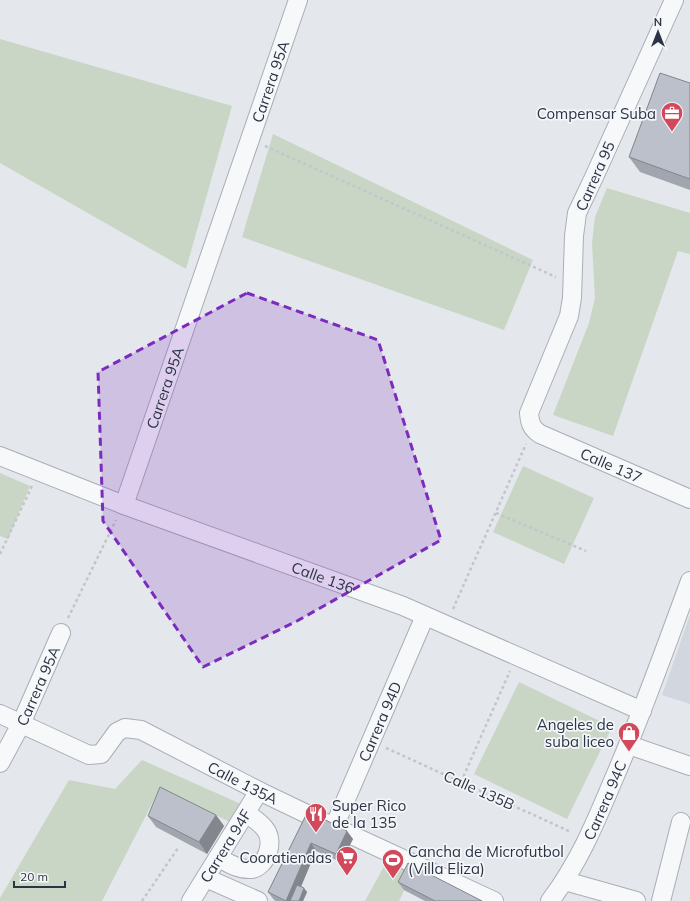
<svg xmlns="http://www.w3.org/2000/svg" width="690" height="901" font-family="Mulish,sans-serif">
<rect width="100%" height="100%" fill="#e4e7ec"/>
<polygon fill="#d2d6de" points="690,615 690,704 662,695"/>
<g fill="#c9d6c5">
<polygon points="0,39 232,106 186,269 0,163"/>
<polygon points="273,134 533,260 504,330 242,237"/>
<polygon points="607,188 690,213 690,254 678,251 613,436 553,415 589,323 595,298 592,243 595,217"/>
<polygon points="523,466 594,498 564,564 493,532"/>
<polygon points="0,473 30,486 8,539 0,536"/>
<polygon points="519,682 612,727 567,819 474,774"/>
<polygon points="142,760 241,804 232,823 160,788 102,901 0,901 0,898 69,780 115,789"/>
<polygon points="388,859 414,870 399,901 365,901"/>
</g>
<g fill="none" stroke-linecap="round" stroke-linejoin="round">
<g stroke="#a9aeb7" stroke-width="20">
<g id="minor">
<path id="s1" d="M674,0L595,175L577,213L574,236L572,298L569,316L529,413C530,423 531,428 540,434L690,499"/>
<path id="s2" d="M0,456L124,505L403,606L642,711"/>
<path id="s3" d="M124,505L298,0"/>
<path id="s4" d="M0,714L89,755L101,754L117,732L125,728L141,730L259,791L334,827L494,901"/>
<polyline points="629,745 690,766"/>
<path id="s5" d="M0,763L21,724L61,633"/>
<path id="s6" d="M334,827L425,616"/>
<path d="M219,858C228,863 239,870 251,869C267,867 275,841 265,829C260,822 253,818 246,813"/>
<polyline points="206,878 258,901"/>
<polyline points="565,881 636,901"/>
<path id="s7" d="M191,901L259,791"/>
<path id="s8" d="M550,901C578,864 594,826 612,783C641,717 665,649 690,581"/>
<polyline points="661,901 681,822"/>
</g>
</g>
<g stroke="#c2c5cb" stroke-width="2.5" stroke-dasharray="3 3" stroke-linecap="butt">
<polyline points="265,146 556,277"/>
<polyline points="496,513 586,551"/>
<polyline points="0,554 32,486"/>
<polyline points="453,609 526,444"/>
<polyline points="68,618 116,520"/>
<polyline points="386,748 571,832"/>
<polyline points="461,782 510,671"/>
<polyline points="142,901 178,848"/>
</g>
<use href="#minor" stroke="#f7f8fa" stroke-width="18"/>
</g>
<g fill="#a1a5ae">
<polygon points="690,83 690,190 640,172 629,157"/>
<polygon points="308,811 353,839 341,862 316,851 301,886 307,892 303,901 276,901 274,900 268,892"/>
<polygon points="216,815 224,826 207,854 156,827 148,816"/>
<polygon points="398,882 482,901 425,901 404,890"/>
</g>
<g fill="#83868d">
<polygon points="216,815 224,826 207,854 199,842"/>
<polygon points="347,831 353,839 341,862 336,854"/>
<polygon points="311,843 316,851 295,901 286,901"/>
<polygon points="304,888 307,892 303,901 299,901"/>
</g>
<g fill="#bbc0ca" stroke="#83868d">
<polygon points="660,73 690,83 690,179 629,157"/>
<polygon points="160,787 216,815 199,842 148,816"/>
<polygon points="308,811 347,831 336,854 311,843 286,901 268,892"/>
<polygon points="408,863 482,901 435,901 398,882"/>
<polygon points="297,885 304,888 299,901 290,901"/>
</g>
<path fill="#7b2cbf" fill-opacity="0.2" stroke="#7b2cbf" stroke-width="3" stroke-dasharray="8 5" stroke-linejoin="round" d="M247,293L378,340L441,540L297,621L203,667L103,521L98,372Z"/>
<defs>
<g id="office-pin" transform="scale(1.15)"><path d="M0 17L-7.5 6A9.5 9.5 0 1 1 7.5 6Z" fill="#d1495b" stroke="#f4f6f9"/><path d="M-6-3h4V-5.5h4V-3h4V5H-6ZM-1-4.5V-3h2v-1.5ZM-6 0V1H6V0Z" fill="#fff"/></g>
<g id="shop-pin" transform="scale(1.15)"><path d="M0 17L-7.5 6A9.5 9.5 0 1 1 7.5 6Z" fill="#d1495b" stroke="#f4f6f9"/><path d="M-5-2.5h2.3a2.7 3.5 0 0 1 5.4 0H5L5.5 6h-11ZM-1.5-2.5h3a1.5 2.3 0 0 0-3 0Z" fill="#fff"/></g>
<g id="restaurant-pin" transform="scale(1.15)"><path d="M0 17L-7.5 6A9.5 9.5 0 1 1 7.5 6Z" fill="#d1495b" stroke="#f4f6f9"/><path d="M-5-6h1v4h1v-4h1v4h1v-4h1v5L-1.5 .5V6h-2V.5L-5-1ZM5-6V6H3V1.5H1.5Q1.5-4 5-6Z" fill="#fff"/></g>
<g id="supermarket-pin" transform="scale(1.15)"><path d="M0 17L-7.5 6A9.5 9.5 0 1 1 7.5 6Z" fill="#d1495b" stroke="#f4f6f9"/><path d="M-6-5.5h2.5l.6 2H6L4.5 2H-2.5L-4.4-4H-6ZM-1.5 3.2a1.3 1.3 0 1 0 .1 0ZM3 3.2a1.3 1.3 0 1 0 .1 0Z" fill="#fff"/></g>
<g id="stadium-pin" transform="scale(1.15)"><path d="M0 17L-7.5 6A9.5 9.5 0 1 1 7.5 6Z" fill="#d1495b" stroke="#f4f6f9"/><path d="M0-5a6.5 5 0 1 0 0 10a6.5 5 0 1 0 0-10ZM-3.5-1.8h7v3.6h-7Z" fill="#fff"/></g>
</defs>
<g fill-rule="evenodd">
<use href="#office-pin" x="672" y="113"/>
<use href="#shop-pin" x="629" y="733"/>
<use href="#restaurant-pin" x="316" y="814"/>
<use href="#supermarket-pin" x="347" y="857"/>
<use href="#stadium-pin" x="393" y="860"/>
</g>
<g text-anchor="middle" dominant-baseline="central" stroke-width="3.5" stroke-linejoin="round" paint-order="stroke">
<g font-size="15" fill="#2b3445" stroke="#f4f6f9">
<text stroke="none"><textPath href="#s3" startOffset="448">Carrera 95A</textPath></text>
<text transform="translate(595 176) rotate(-66)">Carrera 95</text>
<text stroke="none"><textPath href="#s3" startOffset="124">Carrera 95A</textPath></text>
<text stroke="none"><textPath href="#s1" startOffset="545">Calle 137</textPath></text>
<text stroke="none"><textPath href="#s2" startOffset="345">Calle 136</textPath></text>
<text stroke="none"><textPath href="#s5" startOffset="86">Carrera 95A</textPath></text>
<text stroke="none"><textPath href="#s6" startOffset="115">Carrera 94D</textPath></text>
<text stroke="none"><textPath href="#s4" startOffset="277">Calle 135A</textPath></text>
<text transform="translate(479 790) rotate(24)">Calle 135B</text>
<text stroke="none"><textPath href="#s8" startOffset="115">Carrera 94C</textPath></text>
<text stroke="none"><textPath href="#s7" startOffset="65">Carrera 94F</textPath></text>
</g>
<g font-size="15" fill="#2b3445" stroke="#f4f6f9" text-anchor="end">
<text x="656" y="113">Compensar Suba</text>
<text x="614" y="724">Angeles de<tspan x="614" dy="17">suba liceo</tspan></text>
<text x="332" y="805" text-anchor="start">Super Rico<tspan x="332" dy="17">de la 135</tspan></text>
<text x="408" y="851" text-anchor="start">Cancha de Microfutbol<tspan x="408" dy="17">(Villa Eliza)</tspan></text>
<text x="332" y="857">Cooratiendas</text>
</g>
</g>
<g transform="translate(658 32)" stroke="#f4f6f9" stroke-width="3" paint-order="stroke">
<path d="M0-3L7 15L0 10L-7 15Z" fill="#2b3445"/>
<text y="-6" font-size="11" font-weight="bold" text-anchor="middle" fill="#2b3445">N</text>
</g>
<path d="M14 881v6h51v-6" fill="none" stroke="#2b3445" stroke-width="2"/>
<text x="20" y="881" font-size="12" fill="#2b3445" stroke="#f4f6f9" stroke-width="3" paint-order="stroke">20 m</text>
</svg>
